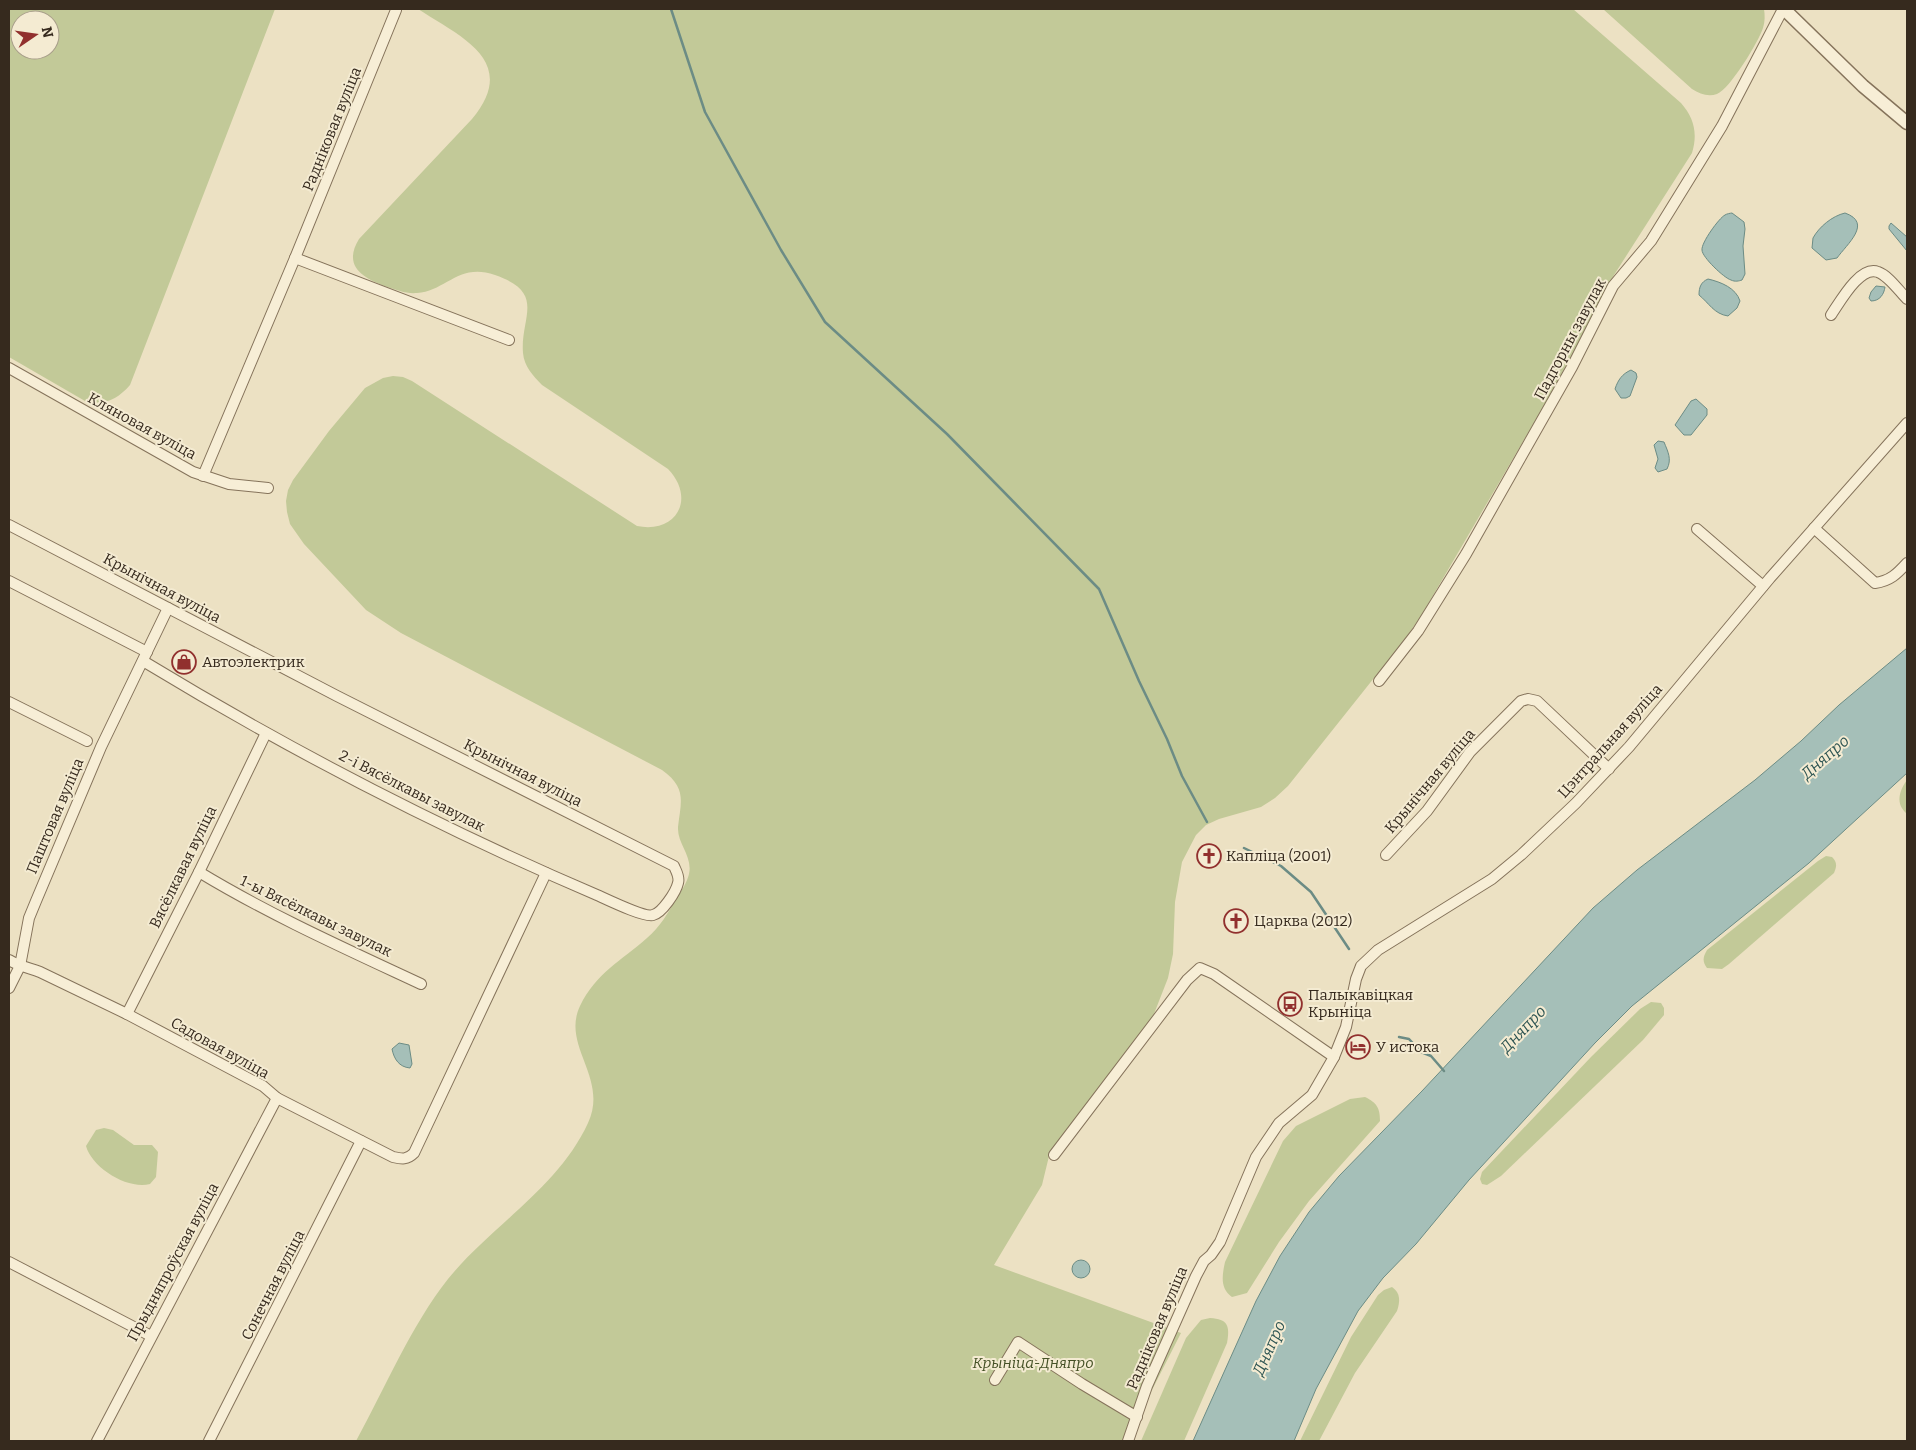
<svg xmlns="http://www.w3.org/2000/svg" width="1916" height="1450" font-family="Bitter,serif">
<rect width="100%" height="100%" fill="#ece1c3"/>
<g fill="#c2c998" fill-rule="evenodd">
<path d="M9,9H275L130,385C118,399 104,406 85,401L9,357ZM20,20H50V50H20Z"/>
<path d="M418,9H1573L1681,103C1694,118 1698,133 1692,153L1614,275L1552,392L1421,616L1405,639L1288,786L1275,798L1261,807L1219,819L1206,825L1196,835L1182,862L1175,902L1173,954L1168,978L1152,1019L1050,1152L1042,1185L994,1265L1181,1333L1126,1441H356C384,1390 412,1324 448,1279C492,1225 558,1188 588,1123C609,1078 561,1046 580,1006C596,973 621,961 647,938C660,927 668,913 676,899C681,891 687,883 689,874C693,856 677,844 678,827C681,801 687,788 662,770L401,633L366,610L304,544L290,524L287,512L286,501L288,490L293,480L329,431L365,388L383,378L393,376L403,377L412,381L637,526C677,534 696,498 668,469L542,385C533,376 524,366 523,353C520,317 547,293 495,275C459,262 446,291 417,293C406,294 397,290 387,287C364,278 342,267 359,239L472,119C520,61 461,37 418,9Z"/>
<path d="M1603,9H1764C1765,15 1765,22 1763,28C1759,41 1730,89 1717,94C1708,97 1700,94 1692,89Z"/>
<path d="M1907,780V814C1895,804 1899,791 1907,780Z"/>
<path d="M1826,856L1832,857C1837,862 1837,866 1834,873L1729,964L1722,969L1707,968C1702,961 1703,957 1707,950L1818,861Z"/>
<polygon points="1651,1002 1661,1003 1664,1008 1664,1015 1643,1040 1501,1176 1487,1185 1482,1184 1480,1179 1482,1172 1591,1057 1640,1009"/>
<path d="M1365,1097C1377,1103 1380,1108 1380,1121L1309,1201L1279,1242L1247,1293L1232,1297C1220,1288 1222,1276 1225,1262L1283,1141L1296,1126L1350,1099Z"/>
<path d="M104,1128L113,1130L134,1145H152L158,1152L156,1177L150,1184C128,1190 92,1168 86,1146L96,1130Z"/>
<path d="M1392,1287C1401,1293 1400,1302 1397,1311L1355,1373L1319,1441H1300L1351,1337L1378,1295L1384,1290Z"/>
<path d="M1210,1318C1228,1319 1230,1326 1227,1343L1184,1441H1141L1186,1338L1201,1320Z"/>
</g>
<g fill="#a5bfb8" stroke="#6c8c85">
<path d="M1732,213L1744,222L1745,229L1743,246L1745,274L1742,280C1739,281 1735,282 1731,280C1724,278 1702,257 1702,250C1701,243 1719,218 1725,215C1726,214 1731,213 1732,213Z"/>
<path d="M1845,213C1873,223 1847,244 1837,258L1826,260L1812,248L1813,238C1819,227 1832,216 1845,213Z"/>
<polygon points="1891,223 1907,237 1907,251 1889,229 1889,226"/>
<path d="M1708,279C1721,282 1736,288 1740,301L1737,308L1728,316C1714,314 1709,303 1699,295C1699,287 1701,282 1708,279Z"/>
<path d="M1876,286L1885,287C1884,294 1880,301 1871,301L1869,298L1871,292Z"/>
<path d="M1631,370L1636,373L1637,377L1630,396L1626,398H1621L1615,389C1618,380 1622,374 1631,370Z"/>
<polygon points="1696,399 1707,409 1707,415 1691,435 1684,435 1675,425 1691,401"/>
<path d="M1658,441L1664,442C1668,452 1672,459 1667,469L1658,472L1655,468L1658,459L1654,445Z"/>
<polygon points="1907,648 1907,773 1809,863 1632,1006 1595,1043 1469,1180 1416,1244 1383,1278 1358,1311 1316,1389 1294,1441 1193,1441 1256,1301 1280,1256 1309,1212 1339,1176 1422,1091 1593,908 1637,870 1755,780 1801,741 1839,705"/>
<path d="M399,1043L409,1045L412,1064L410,1068C399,1067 394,1059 392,1049Z"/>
<circle cx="1081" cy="1269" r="9"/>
</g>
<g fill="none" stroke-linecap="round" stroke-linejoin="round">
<g stroke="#6c8c85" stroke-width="2.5">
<polyline points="671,9 705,112 781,250 825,322 947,434 1099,589 1139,681 1167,739 1182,776 1207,822"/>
<polyline points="1244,848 1281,866 1311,892 1349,949"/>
<polyline points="1399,1037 1409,1039 1421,1052 1431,1056 1444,1071"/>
</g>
<g stroke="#85735b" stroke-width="12">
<g id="minor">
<polyline points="295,258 509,340"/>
<path d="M1831,315C1840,302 1860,265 1878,272C1889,276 1899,291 1907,299"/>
<polyline points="9,368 193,472 229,484 268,488"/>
<polyline points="203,476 295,258 396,10"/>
<path d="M9,525L337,696L674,866C676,871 680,877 678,883C676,892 662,913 653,915C645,918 606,899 597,895C440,828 288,749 143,661"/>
<path d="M1814,528L1875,583C1890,581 1897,574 1907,563"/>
<polyline points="1697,529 1763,586"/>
<polyline points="9,581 147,652"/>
<polyline points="1379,681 1418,631 1466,554 1572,367 1613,286 1651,241 1722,126 1783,9"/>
<polyline points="9,702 87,741"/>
<polyline points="1386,855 1427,811 1470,752 1521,701 1528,699 1537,701 1609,769"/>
<path d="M199,872C270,915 346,949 421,984"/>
<path d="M9,960C19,966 29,968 40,972L127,1014L263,1086L277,1098L393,1157C402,1159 407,1160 414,1153L546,873"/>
<polyline points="9,988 20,966 29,918 36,901 101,747 168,608"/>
<polyline points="127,1014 199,872 266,733"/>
<polyline points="1054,1155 1187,980 1200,968 1214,974 1334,1057"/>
<polyline points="9,1262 151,1336"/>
<polyline points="995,1380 1018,1342 1082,1384 1137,1417"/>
<polyline points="97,1441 277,1098"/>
<polyline points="209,1441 361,1141"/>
<polyline points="1128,1441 1147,1386 1196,1276 1204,1261 1211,1255 1220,1242 1256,1157 1279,1123 1312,1095 1334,1057 1346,1027 1356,979 1361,966 1378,950 1492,879 1521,855 1576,803 1629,747 1770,578 1907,423"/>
</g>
</g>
<g stroke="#85735b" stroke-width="15">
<polyline id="tertiary" points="1784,9 1863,86 1907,123"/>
</g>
<use href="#minor" stroke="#f7eed6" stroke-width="10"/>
<use href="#tertiary" stroke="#f7eed6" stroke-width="12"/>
</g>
<defs>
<g id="shop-ring" transform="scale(1.25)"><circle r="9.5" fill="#f4ebd2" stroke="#91302e" stroke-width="1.5"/><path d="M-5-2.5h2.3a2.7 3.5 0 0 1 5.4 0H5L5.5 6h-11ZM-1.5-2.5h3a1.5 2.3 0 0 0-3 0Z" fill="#91302e"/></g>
<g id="church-ring" transform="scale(1.25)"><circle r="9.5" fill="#f4ebd2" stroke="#91302e" stroke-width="1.5"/><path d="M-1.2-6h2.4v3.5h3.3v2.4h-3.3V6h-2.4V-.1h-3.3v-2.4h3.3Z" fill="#91302e"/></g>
<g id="bus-ring" transform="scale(1.25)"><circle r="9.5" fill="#f4ebd2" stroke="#91302e" stroke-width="1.5"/><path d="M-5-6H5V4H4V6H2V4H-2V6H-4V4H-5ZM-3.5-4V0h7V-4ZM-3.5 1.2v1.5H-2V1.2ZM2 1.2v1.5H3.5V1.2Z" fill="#91302e"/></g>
<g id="hotel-ring" transform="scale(1.25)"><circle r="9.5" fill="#f4ebd2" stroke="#91302e" stroke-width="1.5"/><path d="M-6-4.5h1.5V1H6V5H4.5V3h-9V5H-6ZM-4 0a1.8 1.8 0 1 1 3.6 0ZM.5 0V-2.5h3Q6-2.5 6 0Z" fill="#91302e"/></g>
</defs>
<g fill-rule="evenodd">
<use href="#shop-ring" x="184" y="662"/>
<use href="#church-ring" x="1209" y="856"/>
<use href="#church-ring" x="1236" y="921"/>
<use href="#bus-ring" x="1290" y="1004"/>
<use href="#hotel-ring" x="1358" y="1047"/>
</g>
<g text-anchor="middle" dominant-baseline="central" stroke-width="4" stroke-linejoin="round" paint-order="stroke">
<g font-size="15" fill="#362a1e" stroke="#f4ebd2">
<text transform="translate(332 129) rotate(-68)">Радніковая вуліца</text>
<text transform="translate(1570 339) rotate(-62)">Падгорны завулак</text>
<text transform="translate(142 426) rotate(29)">Кляновая вуліца</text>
<text transform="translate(162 588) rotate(28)">Крынічная вуліца</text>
<text transform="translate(1610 741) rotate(-48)">Цэнтральная вуліца</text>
<text transform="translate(523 773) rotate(27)">Крынічная вуліца</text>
<text transform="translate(1430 781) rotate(-50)">Крынічная вуліца</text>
<text transform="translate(412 791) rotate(27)">2-і Вясёлкавы завулак</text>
<text transform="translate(55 816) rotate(-67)">Паштовая вуліца</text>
<text transform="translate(183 867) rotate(-64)">Вясёлкавая вуліца</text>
<text transform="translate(316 916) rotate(26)">1-ы Вясёлкавы завулак</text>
<text transform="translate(220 1048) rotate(29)">Садовая вуліца</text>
<text transform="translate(173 1262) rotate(-62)">Прыдняпроўская вуліца</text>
<text transform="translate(273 1285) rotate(-63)">Сонечная вуліца</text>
<text transform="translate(1157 1328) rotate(-67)">Радніковая вуліца</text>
</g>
<g font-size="15" fill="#362a1e" stroke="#f4ebd2" text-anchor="start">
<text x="202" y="662">Автоэлектрик</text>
<text x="1226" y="856">Капліца (2001)</text>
<text x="1254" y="921">Царква (2012)</text>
<text x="1308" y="995">Палыкавіцкая<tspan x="1308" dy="17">Крыніца</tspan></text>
<text x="1376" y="1047">У истока</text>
</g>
<g font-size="15" font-style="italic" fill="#455126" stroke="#f4ebd2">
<text x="1033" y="1363">Крыніца-Дняпро</text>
</g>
<g font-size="16" font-style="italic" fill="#2e5553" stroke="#f4ebd2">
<text transform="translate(1825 757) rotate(-41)">Дняпро</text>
<text transform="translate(1523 1029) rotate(-46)">Дняпро</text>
<text transform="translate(1269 1348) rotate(-66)">Дняпро</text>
</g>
</g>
<rect width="1916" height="1450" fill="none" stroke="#362a1e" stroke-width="20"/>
<g transform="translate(35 35) rotate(77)"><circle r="24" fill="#f4ebd2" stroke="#a89e8a"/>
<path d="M0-4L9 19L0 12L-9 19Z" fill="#91302e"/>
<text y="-8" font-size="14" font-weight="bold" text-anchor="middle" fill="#362a1e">N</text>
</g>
</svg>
